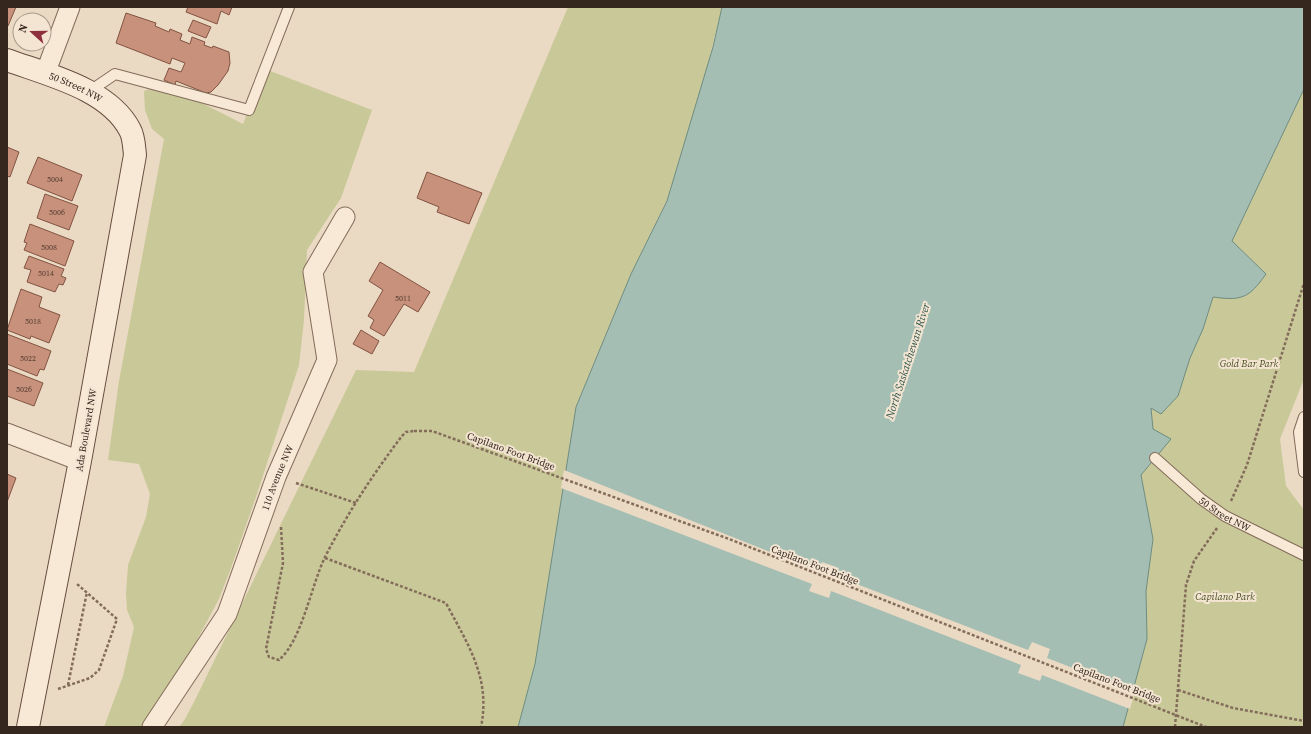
<svg xmlns="http://www.w3.org/2000/svg" width="1311" height="734" font-family="'Source Serif 4',serif">
<rect width="100%" height="100%" fill="#ebdac3"/>
<g fill="#c9c898">
<polygon points="568,7 722,7 706,72 667,200 631,274 576,406 535,665 518,727 179,727 185,719 194,702 356,370 414,372"/>
<polygon points="265,69 372,110 341,198 307,250 304,320 299,365 256,497 231,568 219,599 183,666 141,727 104,727 123,676 134,627 127,610 126,593 128,565 146,517 150,494 139,464 108,460 119,381 164,139 152,129 145,110 144,91 156,87 202,103 243,124"/>
<polygon points="1304,89 1304,379 1280,439 1286,486 1304,510 1304,727 1123,727 1147,639 1146,591 1153,539 1141,475 1155,458 1151,408 1190,358 1203,329 1213,297 1266,274 1232,241"/>
</g>
<path fill="#a5beb4" stroke="#6d8c80" d="M722,7H1304V89L1232,241L1266,274C1249,298 1242,301 1213,297L1203,329L1190,358L1178,396L1161,414L1151,408L1153,429L1171,439L1141,475L1153,539L1146,591L1147,639L1123,727H518L535,664L576,407L631,274L667,201L713,47Z"/>
<polygon fill="#ebdac3" points="564,470 818,571 822,562 839,568 836,576 1028,650 1032,642 1050,649 1047,658 1135,692 1130,709 1042,675 1040,681 1018,673 1021,665 831,591 829,598 809,591 812,584 561,488"/>
<g fill="#c7917b" stroke="#825342">
<polygon points="7,7 16,7 8,26 7,25"/>
<polygon points="188,7 232,7 229,15 221,11 217,24 186,12"/>
<polygon points="126,13 156,23 155,26 169,32 170,29 182,34 180,40 190,44 192,37 205,42 204,45 212,48 213,46 229,52 230,63 228,71 218,85 211,92 206,93 176,81 175,85 164,80 169,68 181,72 185,63 172,58 170,64 116,43"/>
<polygon points="193,20 211,27 206,38 188,31"/>
<polygon points="7,147 19,152 10,177 7,176"/>
<polygon points="38,157 82,175 72,201 27,183"/>
<polygon points="427,172 482,193 469,224 437,212 439,207 417,198"/>
<polygon points="45,194 78,206 69,230 37,218"/>
<polygon points="30,224 74,241 65,266 24,250 27,243 24,242"/>
<polygon points="29,256 64,269 61,276 66,278 63,285 59,284 55,292 27,282 31,270 24,268"/>
<polygon points="380,262 430,292 418,312 404,304 384,336 370,328 374,320 368,316 383,290 369,281"/>
<polygon points="21,289 42,297 39,307 60,315 49,343 31,336 30,339 7,330"/>
<polygon points="361,330 379,341 372,354 353,344"/>
<polygon points="7,334 51,351 44,370 40,369 37,376 7,364"/>
<polygon points="7,369 43,383 34,406 7,396"/>
<polygon points="7,474 16,478 7,502"/>
</g>
<g fill="none" stroke-linecap="round" stroke-linejoin="round">
<g stroke="#846c5b" stroke-width="12">
<g id="lane">
<polyline points="90,91 115,74 249,110 289,7"/>
<polyline points="1304,417 1299,432 1304,472"/>
<path id="s1" d="M1155,458L1201,499L1225,516L1304,555"/>
</g>
</g>
<g stroke="#846c5b" stroke-width="21">
<g id="street">
<polyline points="45,74 70,7"/>
<polyline points="7,433 80,461"/>
<path id="s2" d="M152,727L227,614L276,477L327,360L313,272L345,217"/>
</g>
</g>
<g stroke="#664d3e" stroke-width="24">
<g id="secondary">
<path id="s3" d="M7,60C48,75 109,89 130,130C134,137 134,147 135,155L80,461L28,727"/>
</g>
</g>
<g stroke="#846c5b" stroke-width="2.5" stroke-dasharray="3 2" stroke-linecap="butt">
<polyline points="296,483 356,503"/>
<polyline points="1231,501 1247,465 1304,283"/>
<path d="M281,527L283,563L266,649L269,657L279,660C302,640 311,586 325,557C347,514 373,474 402,436L406,432L414,431"/>
<path d="M325,558L446,603C468,645 491,678 481,727"/>
<polyline points="68,685 87,592"/>
<polyline points="58,689 90,678 99,670 117,619 77,584"/>
<polyline points="1178,690 1233,708 1304,721"/>
<polyline points="1175,727 1186,585 1194,561 1217,528"/>
</g>
<use href="#lane" stroke="#f7e9d6" stroke-width="10"/>
<use href="#street" stroke="#f7e9d6" stroke-width="19"/>
<use href="#secondary" stroke="#f7e9d6" stroke-width="22"/>
<polyline stroke="#846c5b" stroke-width="2.5" stroke-dasharray="3 2" stroke-linecap="butt" points="414,431 432,431 729,539 1206,727"/>
</g>
<g text-anchor="middle" dominant-baseline="central" stroke-width="4" stroke-linejoin="round" paint-order="stroke">
<g font-size="8" fill="#5a4135">
<text x="55" y="179">5004</text>
<text x="57" y="212">5006</text>
<text x="49" y="247">5008</text>
<text x="46" y="273">5014</text>
<text x="403" y="298">5011</text>
<text x="33" y="321">5018</text>
<text x="28" y="358">5022</text>
<text x="24" y="389">5026</text>
</g>
<g font-size="10" fill="#35261e" stroke="#f3e5d2">
<text stroke="none"><textPath href="#s3" startOffset="74">50 Street NW</textPath></text>
<text transform="translate(86 430) rotate(-80)">Ada Boulevard NW</text>
<text transform="translate(511 451) rotate(20)">Capilano Foot Bridge</text>
<text stroke="none"><textPath href="#s2" startOffset="281">110 Avenue NW</textPath></text>
<text stroke="none"><textPath href="#s1" startOffset="90">50 Street NW</textPath></text>
<text transform="translate(815 565) rotate(21)">Capilano Foot Bridge</text>
<text transform="translate(1117 683) rotate(21)">Capilano Foot Bridge</text>
</g>
<g font-size="10" font-style="italic" fill="#4b5026" stroke="#f3e5d2">
<text x="1249" y="363">Gold Bar Park</text>
<text x="1225" y="596">Capilano Park</text>
</g>
<g font-size="11" font-style="italic" fill="#2e544d" stroke="#f3e5d2">
<text transform="translate(908 361) rotate(-72)">North Saskatchewan River</text>
</g>
</g>
<rect width="1311" height="734" fill="none" stroke="#35261e" stroke-width="16"/>
<g transform="translate(32 32) rotate(291)"><circle r="19" fill="#f3e5d2" stroke="#a7998a"/>
<path d="M0-3L7 15L0 10L-7 15Z" fill="#902f3c"/>
<text y="-6" font-size="11" font-weight="bold" text-anchor="middle" fill="#35261e">N</text>
</g>
</svg>
